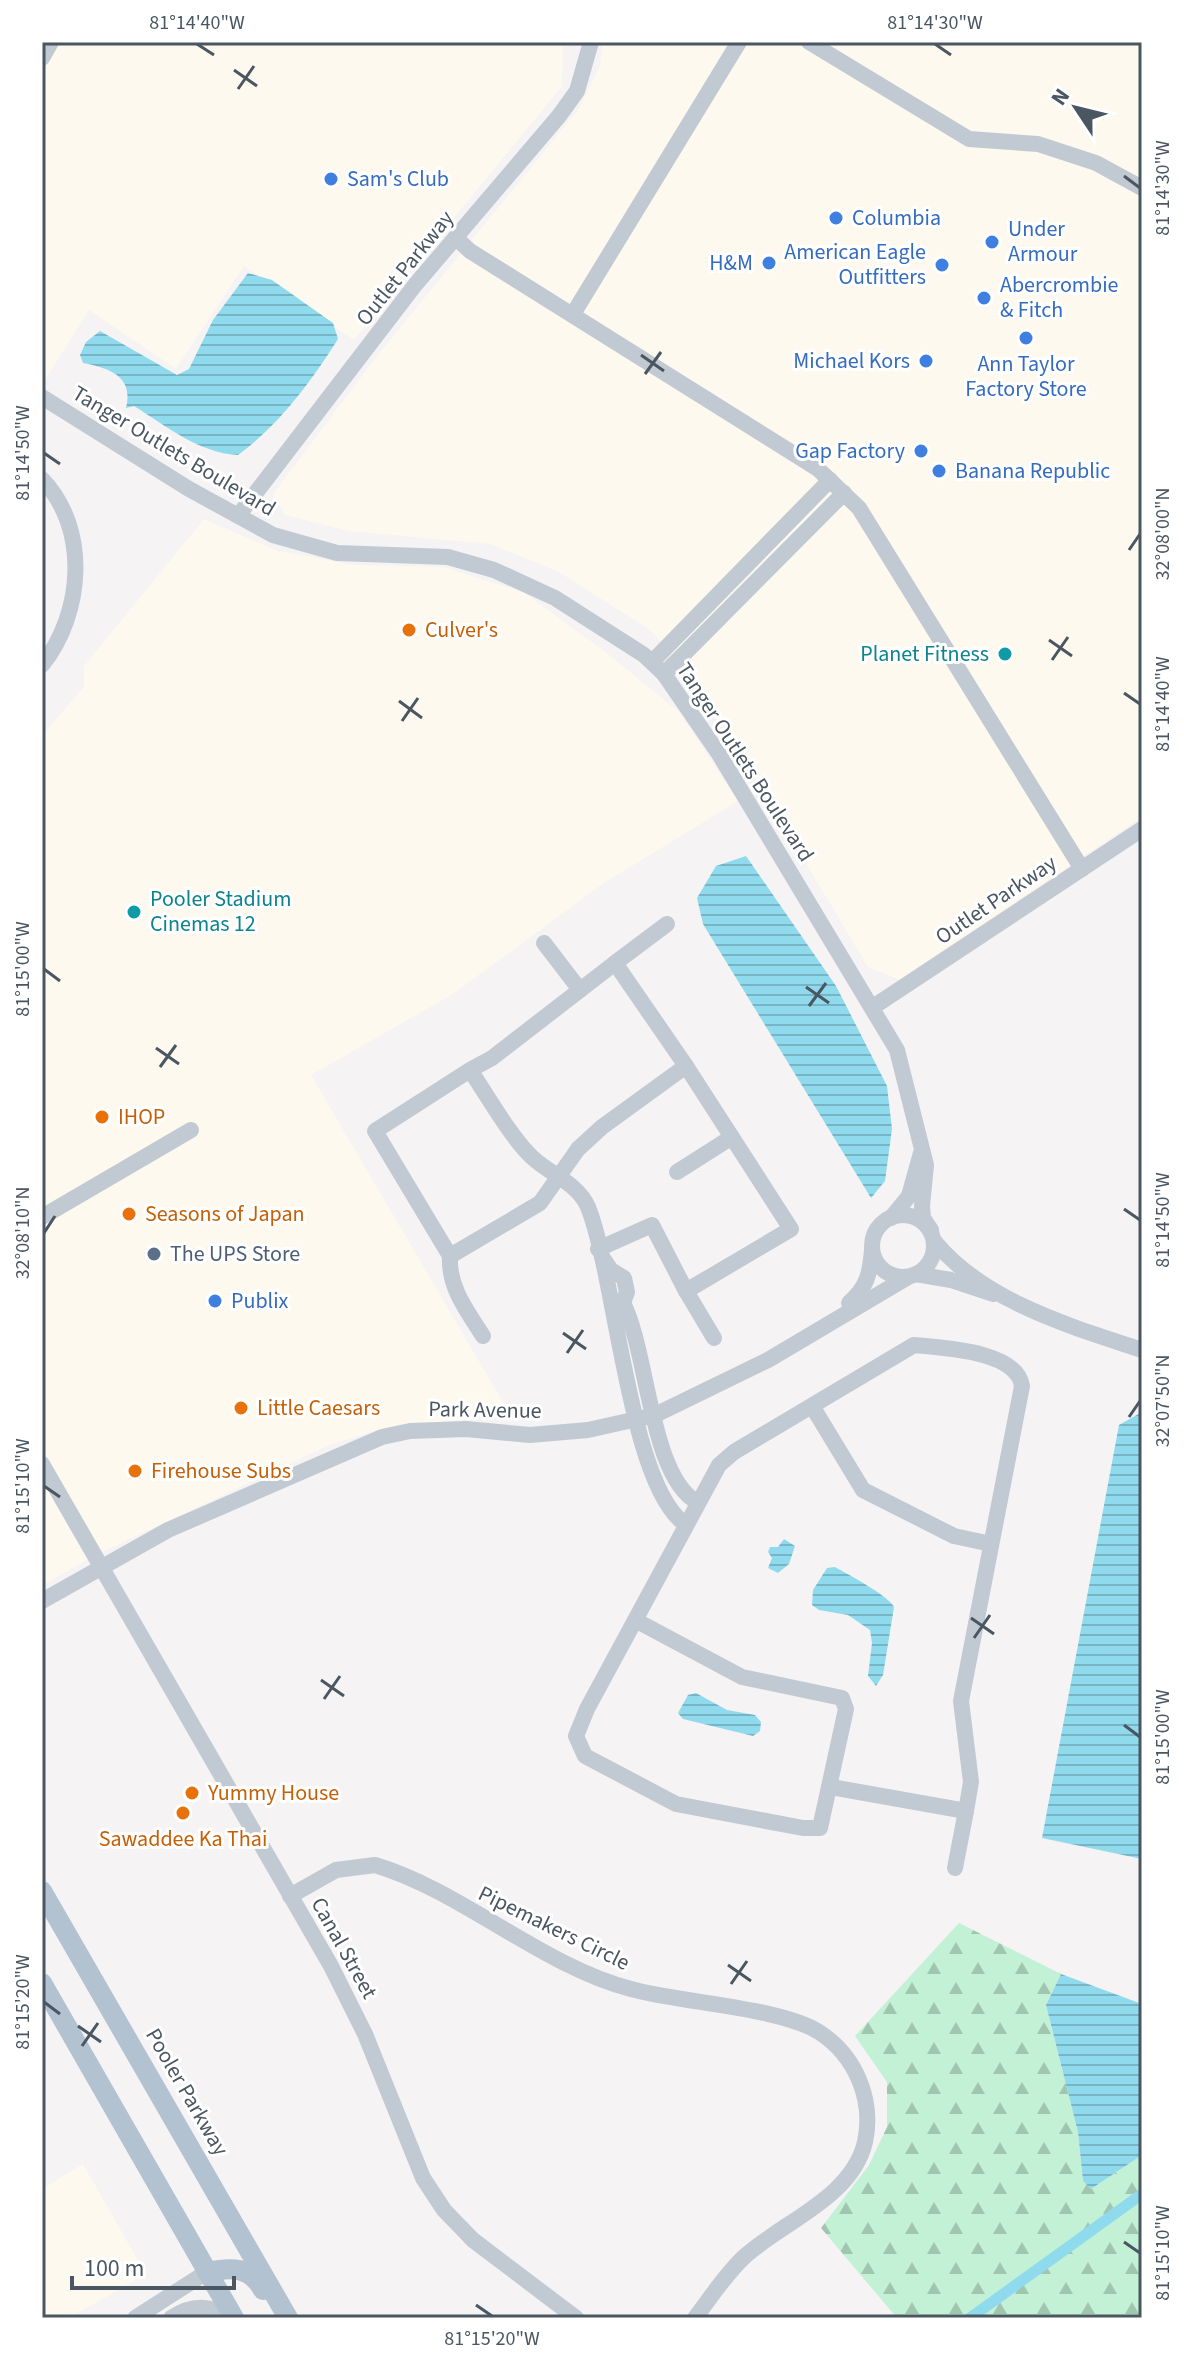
<svg xmlns="http://www.w3.org/2000/svg" width="1184" height="2360" font-family="'Source Sans 3',sans-serif">
<defs>
<pattern id="forest-firs" width="22" height="20" patternUnits="userSpaceOnUse" patternTransform="scale(2)"><rect width="22" height="20" fill="#c3f1d5"/><path d="M5 1l3.5 6h-7zM16 11l3.5 6h-7z" fill="#a0c6b0"/></pattern>
<pattern id="water-rules" width="6" height="5" patternUnits="userSpaceOnUse" patternTransform="scale(2)"><rect width="6" height="5" fill="#90daee"/><path d="M0 2.5h6" fill="none" stroke="#78b4c4"/></pattern>
</defs>
<rect width="100%" height="100%" fill="#f5f3f3"/>
<g fill="#fdf9ef">
<polygon points="42,42 563,42 562,86 354,340 244,266 176,369 89,310 42,385"/>
<polygon points="603,42 1142,42 1142,817 900,980 868,967 695,678 649,629 557,571 490,544 348,531 285,515 273,494 377,356 578,110 600,66"/>
<polygon points="204,519 278,551 354,565 443,567 523,592 603,650 679,712 738,801 604,883 453,994 311,1075 510,1414 381,1429 329,1445 100,1553 42,1585 42,735 84,687 84,666"/>
<polygon points="83,2164 146,2274 69,2318 42,2318 42,2189"/>
</g>
<polygon fill="url(#forest-firs)" points="959,1923 1061,1974 1046,2005 1078,2132 1083,2181 1091,2189 1142,2155 1142,2318 897,2318 821,2228 869,2165 887,2127 887,2082 855,2036"/>
<g fill="url(#water-rules)">
<path d="M248,273L272,280L333,323L338,339C310,383 280,424 238,455C199,453 166,426 134,406L126,408C134,376 109,368 83,363L80,355L86,342L100,331L177,375L189,369L213,320Z"/>
<polygon points="746,856 836,986 887,1086 892,1129 885,1181 871,1198 703,924 697,898 716,866"/>
<polygon points="1142,1412 1142,1859 1042,1838 1119,1425"/>
<polygon points="784,1539 795,1546 789,1564 778,1573 768,1568 772,1558 768,1552 770,1547 778,1547"/>
<path d="M835,1567C849,1575 889,1596 894,1607L883,1675L876,1686L868,1676L872,1643L870,1630L848,1615L819,1610L812,1605L813,1590L827,1568Z"/>
<polygon points="696,1693 727,1710 755,1715 761,1722 760,1731 753,1736 683,1719 678,1713 688,1695"/>
<polygon points="1061,1974 1142,2004 1142,2155 1091,2189 1083,2181 1078,2132 1046,2005"/>
</g>
<g fill="none" stroke-linecap="round" stroke-linejoin="round">
<polyline stroke="#90daee" stroke-width="11" points="970,2318 1142,2194"/>
<g stroke="#c1cad2" stroke-width="16">
<polyline points="809,42 969,139 1038,144 1096,163 1142,188"/>
<polyline points="42,58 51,42"/>
<polyline points="456,238 470,251 818,469 859,508 1082,869"/>
<polyline points="573,314 739,42"/>
<polyline points="42,397 189,489 273,535 337,553 448,557 494,570 555,598 644,655 664,674 719,754 897,1050 926,1165 922,1206 923,1218 931,1230"/>
<path d="M42,479C90,529 83,614 42,665"/>
<polyline points="238,516 415,285 559,116 577,91 591,42"/>
<polyline points="652,662 830,480"/>
<polyline points="664,674 844,493"/>
<polyline points="544,943 580,990"/>
<polyline points="615,963 667,924"/>
<polyline points="873,1007 1142,829"/>
<path d="M470,1070L492,1058L615,963L686,1066L602,1127L578,1149L540,1203L450,1256L375,1131L470,1070C487,1095 513,1141 534,1159C552,1175 578,1184 588,1207C616,1277 629,1485 685,1524"/>
<polyline points="677,1172 732,1137"/>
<circle cx="903" cy="1246" r="31"/>
<polyline points="42,1217 191,1130"/>
<polyline points="891,1218 909,1196 921,1153"/>
<path d="M935,1242C985,1302 1070,1326 1142,1350"/>
<polyline points="598,1249 652,1225 686,1291 791,1229 686,1066"/>
<path d="M450,1256C448,1287 467,1311 483,1336"/>
<path d="M602,1257L611,1270L624,1278L627,1292L623,1303C648,1351 650,1476 697,1502"/>
<polyline points="916,1274 951,1280 993,1294"/>
<polyline points="686,1291 714,1338"/>
<path d="M849,1303C867,1287 870,1274 872,1250"/>
<polyline points="812,1406 863,1490 954,1536 991,1544"/>
<polyline points="42,1464 331,1966 365,2034 423,2178 444,2210 473,2240 576,2318"/>
<polyline points="42,1601 168,1530 382,1437 410,1431 466,1429 530,1435 588,1430 655,1415 768,1360 908,1277"/>
<path d="M635,1620L742,1677L842,1698L846,1709L820,1828H803L676,1804L585,1756L576,1736L587,1709L719,1465L734,1452L914,1345C944,1348 1017,1351 1022,1386L961,1701L971,1782L966,1811"/>
<polyline points="831,1787 966,1811 955,1868"/>
<path d="M290,1896L336,1870L375,1865C462,1891 542,1966 631,1989C681,2003 779,2007 819,2032C856,2056 874,2100 865,2142C852,2198 782,2222 744,2257C725,2275 711,2297 695,2318"/>
<polyline points="135,2318 207,2272"/>
<path d="M171,2318C194,2303 209,2306 233,2317"/>
</g>
<g stroke="#b3c2d1" stroke-width="20">
<polyline points="42,1891 288,2318"/>
<polyline points="42,1983 234,2318"/>
<path d="M207,2272C231,2267 250,2266 263,2290"/>
</g>
</g>
<path fill="none" stroke="#4a5661" stroke-width="3" d="M197,44L214,55M935,44L951,55M234,70L257,86M238,89L254,66M1124,176L1140,188M641,355L664,371M645,374L661,352M44,453L60,464M1129,550L1140,534M1049,640L1072,656M1052,660L1068,637M1124,693L1140,704M399,701L422,718M402,721L418,698M44,969L60,981M806,987L829,1003M809,1006L826,983M156,1048L179,1064M160,1067L176,1045M1124,1209L1140,1220M44,1233L55,1216M563,1333L586,1349M567,1353L583,1330M1129,1417L1140,1401M44,1486L60,1497M971,1618L994,1634M974,1638L990,1615M321,1680L344,1696M324,1699L340,1676M1124,1725L1140,1737M728,1965L751,1981M731,1984L747,1961M44,2002L60,2014M78,2026L101,2042M82,2046L98,2023M1124,2242L1140,2253M476,2305L492,2316"/>
<g fill="#3f7fe0" stroke="#fff" stroke-width="3">
<circle cx="331" cy="179" r="8"/>
<circle cx="836" cy="218" r="8"/>
<circle cx="992" cy="242" r="8"/>
<circle cx="769" cy="263" r="8"/>
<circle cx="942" cy="265" r="8"/>
<circle cx="984" cy="298" r="8"/>
<circle cx="1026" cy="338" r="8"/>
<circle cx="926" cy="361" r="8"/>
<circle cx="921" cy="451" r="8"/>
<circle cx="939" cy="471" r="8"/>
<circle cx="215" cy="1301" r="8"/>
</g>
<g fill="#e8710a" stroke="#fff" stroke-width="3">
<circle cx="409" cy="630" r="8"/>
<circle cx="102" cy="1117" r="8"/>
<circle cx="129" cy="1214" r="8"/>
<circle cx="241" cy="1408" r="8"/>
<circle cx="135" cy="1471" r="8"/>
<circle cx="192" cy="1793" r="8"/>
<circle cx="183" cy="1813" r="8"/>
</g>
<g fill="#0f9aa8" stroke="#fff" stroke-width="3">
<circle cx="1005" cy="654" r="8"/>
<circle cx="134" cy="912" r="8"/>
</g>
<circle fill="#5c6f8a" stroke="#fff" stroke-width="3" cx="154" cy="1254" r="8"/>
<g text-anchor="middle" dominant-baseline="central" stroke-width="6" stroke-linejoin="round" paint-order="stroke">
<g font-size="22" fill="#366cbe" stroke="#fff" text-anchor="start">
<text x="347" y="179">Sam's Club</text>
<text x="852" y="218">Columbia</text>
<text x="1008" y="229">Under<tspan x="1008" dy="25">Armour</tspan></text>
<text x="926" y="252" text-anchor="end">American Eagle<tspan x="926" dy="25">Outfitters</tspan></text>
<text x="753" y="263" text-anchor="end">H&amp;M</text>
<text x="1000" y="285">Abercrombie<tspan x="1000" dy="25">&amp; Fitch</tspan></text>
<text x="910" y="361" text-anchor="end">Michael Kors</text>
<text x="1026" y="364" text-anchor="middle">Ann Taylor<tspan x="1026" dy="25">Factory Store</tspan></text>
<text x="905" y="451" text-anchor="end">Gap Factory</text>
<text x="955" y="471">Banana Republic</text>
<text x="231" y="1301">Publix</text>
</g>
<g font-size="22" fill="#4a5661" stroke="#fff">
<text transform="translate(405 268) rotate(-51)">Outlet Parkway</text>
<text transform="translate(174 451) rotate(31)">Tanger Outlets Boulevard</text>
<text transform="translate(745 762) rotate(57)">Tanger Outlets Boulevard</text>
<text transform="translate(996 900) rotate(-34)">Outlet Parkway</text>
<text transform="translate(485 1410) rotate(1)">Park Avenue</text>
<text transform="translate(554 1928) rotate(26)">Pipemakers Circle</text>
<text transform="translate(344 1948) rotate(61)">Canal Street</text>
<text transform="translate(187 2092) rotate(60)">Pooler Parkway</text>
</g>
<g font-size="22" fill="#c56008" stroke="#fff" text-anchor="start">
<text x="425" y="630">Culver's</text>
<text x="118" y="1117">IHOP</text>
<text x="145" y="1214">Seasons of Japan</text>
<text x="257" y="1408">Little Caesars</text>
<text x="151" y="1471">Firehouse Subs</text>
<text x="208" y="1793">Yummy House</text>
<text x="183" y="1839" text-anchor="middle">Sawaddee Ka Thai</text>
</g>
<g font-size="22" fill="#0d838f" stroke="#fff" text-anchor="end">
<text x="989" y="654">Planet Fitness</text>
<text x="150" y="899" text-anchor="start">Pooler Stadium<tspan x="150" dy="25">Cinemas 12</tspan></text>
</g>
<g font-size="22" fill="#4e5e75" stroke="#fff" text-anchor="start">
<text x="170" y="1254">The UPS Store</text>
</g>
</g>
<rect width="1184" height="2360" fill="none" stroke="#ffffff" stroke-width="88"/>
<g transform="translate(1076 108) rotate(305)" stroke="#ffffff" stroke-width="6" paint-order="stroke">
<path d="M0-6L14 30L0 20L-14 30Z" fill="#4a5661"/>
<text y="-12" font-size="22" font-weight="bold" text-anchor="middle" fill="#4a5661">N</text>
</g>
<path d="M72 2276v12h162v-12" fill="none" stroke="#4a5661" stroke-width="4"/>
<text x="84" y="2276" font-size="24" fill="#4a5661" stroke="#ffffff" stroke-width="6" paint-order="stroke">100 m</text>
<rect x="44" y="44" width="1096" height="2272" fill="none" stroke="#4a5661" stroke-width="3"/>
<g font-size="20" text-anchor="middle" fill="#4a5661">
<text x="197" y="29">81°14'40"W</text>
<text x="935" y="29">81°14'30"W</text>
<text transform="translate(1162 188) rotate(-90)" y="7">81°14'30"W</text>
<text transform="translate(22 453) rotate(-90)" y="7">81°14'50"W</text>
<text transform="translate(1162 534) rotate(-90)" y="7">32°08'00"N</text>
<text transform="translate(1162 704) rotate(-90)" y="7">81°14'40"W</text>
<text transform="translate(22 969) rotate(-90)" y="7">81°15'00"W</text>
<text transform="translate(1162 1220) rotate(-90)" y="7">81°14'50"W</text>
<text transform="translate(22 1233) rotate(-90)" y="7">32°08'10"N</text>
<text transform="translate(1162 1401) rotate(-90)" y="7">32°07'50"N</text>
<text transform="translate(22 1486) rotate(-90)" y="7">81°15'10"W</text>
<text transform="translate(1162 1737) rotate(-90)" y="7">81°15'00"W</text>
<text transform="translate(22 2002) rotate(-90)" y="7">81°15'20"W</text>
<text transform="translate(1162 2253) rotate(-90)" y="7">81°15'10"W</text>
<text x="492" y="2345">81°15'20"W</text>
</g>
</svg>
